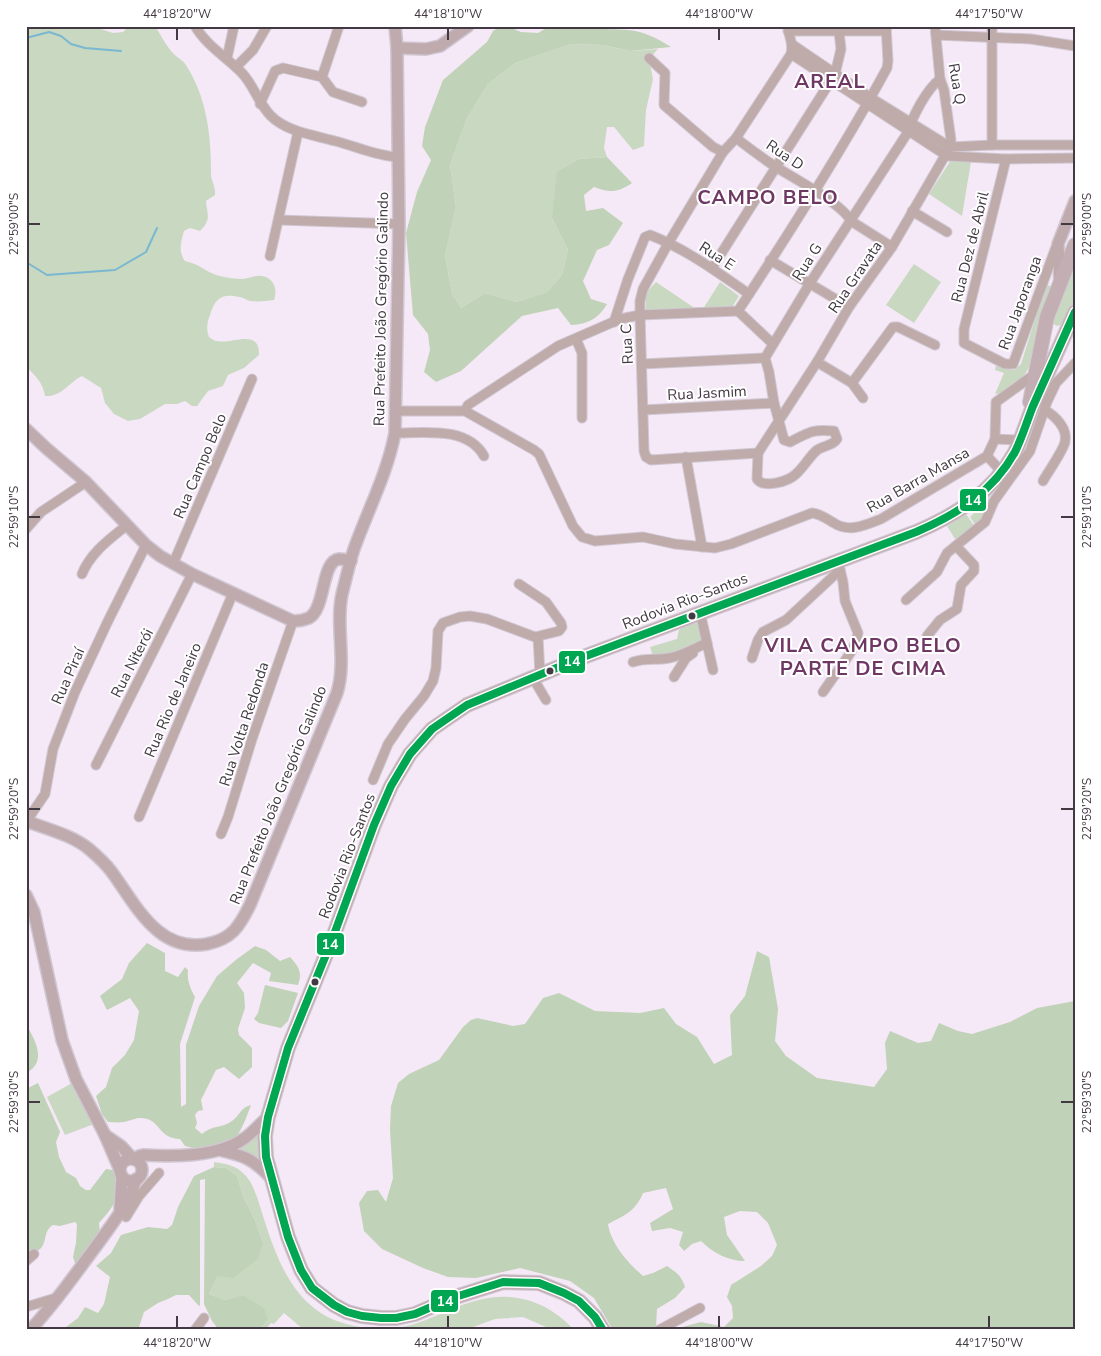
<svg xmlns="http://www.w3.org/2000/svg" width="1101" height="1356" font-family="'Nunito Sans',sans-serif">
<rect width="100%" height="100%" fill="#f5e9f7"/>
<g fill="#c9d9c1">
<path d="M26,26H91L113,33L123,32L129,26H155C161,35 165,44 172,52C176,57 183,60 186,65C207,98 211,135 211,173C211,181 216,187 215,195L206,201C207,215 212,219 200,231L190,228L184,231C181,242 178,251 185,261C201,264 206,273 220,276C227,278 236,279 243,279C250,278 256,275 262,276C274,278 278,290 274,300C266,301 258,302 250,301C246,300 243,297 239,297C221,293 215,299 210,315C207,323 206,329 209,337C212,339 214,341 217,341C231,345 260,327 259,355L244,368L228,375L223,386L208,391L197,406H192L185,401L177,404H165L140,419L128,421L114,414L105,403L101,388L82,376C68,383 62,397 45,396C43,383 36,376 26,367Z"/>
<polygon points="571,44 603,45 630,51 658,49 649,59 653,79 646,110 644,146 633,150 614,127 607,127 604,148 607,157 580,159 552,218 568,250 562,275 547,292 517,302 485,293 461,308 452,294 445,255 456,207 450,165 467,118 488,84 515,63"/>
<polygon points="951,160 971,162 962,216 929,194"/>
<polygon points="1075,256 1075,299 1065,324 1057,326 1051,322"/>
<polygon points="914,264 941,282 914,323 886,305"/>
<polygon points="656,282 696,309 646,312 646,293"/>
<polygon points="720,282 739,296 731,309 703,309"/>
<path d="M1047,285L1051,286L1052,290C1048,301 1041,312 1038,323C1032,348 1037,369 1013,386C1007,390 1002,393 995,394L1004,373L995,370L996,365L1014,370L1021,364L1045,288Z"/>
<polygon points="989,498 993,500 988,515 976,526 970,517"/>
<polygon points="966,514 975,527 955,539 947,526"/>
<polygon points="698,623 705,642 683,652 653,656 650,647 677,639 679,630 689,624"/>
<polygon points="72,1083 94,1124 65,1135 47,1097"/>
<polygon points="260,1128 262,1163 232,1150"/>
<path d="M214,1162C226,1164 236,1165 245,1175C254,1184 259,1203 263,1216C277,1260 294,1308 343,1323C359,1328 379,1330 396,1328C423,1325 448,1308 475,1301C513,1290 548,1301 574,1330H549L546,1327L523,1317L495,1319L465,1330H304L284,1313L274,1324L271,1323L265,1330H260L268,1319L242,1295L225,1300L209,1294L217,1275L263,1243L255,1220L243,1196L237,1176L226,1168L214,1167Z"/>
</g>
<g fill="#c0d2b7">
<path d="M501,26H507L521,32L538,33L550,26H593C603,30 616,29 628,30C644,31 658,39 671,47L630,51L603,45L571,44L515,63L488,84L467,118L450,165L456,207L445,255L452,294L461,308L485,293L517,302L547,292L562,275L568,250L552,218L557,172L580,159L607,157L632,183C617,193 610,193 594,187L584,195L586,211L603,208L623,223L609,245L597,250L583,281L591,299L607,304C598,319 588,324 571,325L558,308L522,316L461,371L436,382L424,372L430,350L428,334L413,315L406,233L417,192L431,160L422,146L425,127L443,80L487,42L493,31Z"/>
<path d="M147,943L165,953V971L178,977L185,967L188,970C187,981 190,988 195,997L180,1044L181,1107L186,1104V1045L199,1006L217,976L237,959L255,946L266,950L280,961L290,957C298,966 303,972 298,985L269,981L271,973L253,963L237,983L244,993L245,1008L238,1029L239,1035L252,1048V1067L239,1079L224,1067L216,1070L201,1100L203,1110L198,1111L195,1115L197,1123L195,1128L202,1134C214,1124 221,1129 232,1121C241,1114 240,1108 251,1105C248,1113 241,1133 235,1138C224,1149 200,1151 185,1146L180,1139C159,1138 161,1123 147,1119C137,1116 133,1120 124,1122C119,1123 113,1122 108,1122L102,1114L96,1096L106,1087L112,1068L125,1055L134,1040L139,1011L130,998L107,1010L100,996L122,979L129,963Z"/>
<path d="M757,951L769,957L778,1009L775,1041L786,1056L817,1078L874,1087L887,1069L885,1043L890,1031L918,1043L931,1041L939,1023L958,1031L972,1034L1010,1022L1037,1008L1075,1001V1330H671L701,1322L724,1327L733,1318L732,1306L727,1297L731,1285L761,1266L772,1256L777,1245L768,1223L757,1212L740,1211L724,1217L727,1235L745,1261C728,1261 713,1253 701,1241L692,1244L684,1251L679,1245L683,1232L670,1228L652,1231L650,1223L673,1209L666,1188L643,1193C635,1212 625,1215 608,1224C611,1244 628,1263 643,1276L653,1273L667,1266C677,1273 681,1275 685,1287L675,1298L657,1309L656,1327L649,1330H613L594,1298L570,1281L520,1268L476,1278L448,1277L423,1268L382,1249L364,1231L359,1203L367,1191L378,1190L386,1202L393,1178L390,1130L391,1106L398,1083L409,1074L439,1060L463,1027L471,1020L477,1018L513,1026L525,1024L543,998L559,993L595,1011L640,1013L664,1008L676,1024L697,1037L714,1064L732,1055L730,1015L745,996Z"/>
<polygon points="265,985 298,993 288,1021 281,1028 259,1023 254,1019 258,1013"/>
<path d="M26,1024C35,1040 48,1062 26,1073Z"/>
<path d="M38,1083L60,1132L56,1142L59,1157L66,1172L76,1178L80,1186L86,1190H90L106,1169L113,1170C119,1177 118,1195 114,1203C111,1210 104,1217 99,1223L100,1235L78,1263H75L73,1257L76,1243L77,1224L75,1222L60,1226L53,1225C42,1232 48,1242 40,1249C37,1252 31,1254 26,1257V1089Z"/>
<polygon points="214,1167 226,1168 237,1176 243,1196 255,1220 263,1243 258,1259 233,1278 217,1276 209,1294 225,1300 242,1295 264,1308 268,1319 260,1330 219,1330 212,1321 204,1304 205,1179 200,1180 200,1305 199,1306 189,1295 176,1295 168,1299 158,1303 144,1312 138,1330 62,1330 78,1318 85,1307 98,1313 104,1304 110,1277 96,1266 111,1253 121,1235 148,1227 167,1229 172,1225 178,1207 194,1176"/>
</g>
<g fill="none" stroke-linecap="round" stroke-linejoin="round">
<g stroke="#7ab7d1" stroke-width="2">
<polyline points="26,38 49,32 61,36 71,44 85,48 121,51"/>
<polyline points="26,262 47,275 115,270 146,252 157,228"/>
</g>
<g stroke="#d0c7d2" stroke-width="11">
<g id="minor">
<path d="M195,26C206,45 226,57 241,72C254,85 258,103 271,116C287,132 314,135 335,141C355,146 376,156 397,157"/>
<path d="M788,26C788,38 794,40 791,54L736,138L723,152L669,242L643,289L640,301V315L644,451L646,457L651,460L758,453L817,362L849,307L892,247L950,147L951,140L944,90L940,79L935,26"/>
<polyline points="788,31 886,31"/>
<polyline points="936,35 1031,39 1075,46"/>
<polyline points="793,45 871,98 950,147 992,145 1075,145"/>
<polyline points="791,54 947,156 1006,159 1075,158"/>
<polyline points="227,58 234,26"/>
<polyline points="649,58 665,73 664,105 713,147 723,152"/>
<polyline points="236,67 253,50 267,26"/>
<polyline points="322,77 339,26"/>
<polyline points="260,104 275,71 283,68 322,77 333,92 362,102"/>
<path d="M736,138C749,148 762,158 776,167C795,179 841,203 851,221L892,247"/>
<polyline points="992,145 992,26"/>
<polyline points="1006,159 964,329 964,343 1005,364 1013,364 1056,247"/>
<polyline points="912,211 947,232"/>
<polyline points="279,220 399,224"/>
<polyline points="270,256 298,132"/>
<polyline points="770,260 849,307"/>
<polyline points="712,268 835,74 841,49 839,32"/>
<path d="M738,311C790,232 842,151 887,68L888,61L886,26"/>
<polyline points="738,311 773,344"/>
<path d="M614,322L628,279L645,237L650,235C686,249 717,272 749,294"/>
<polyline points="576,339 582,353 582,418"/>
<path d="M765,358L810,283L908,132C913,115 927,89 940,79"/>
<polyline points="817,362 852,383 863,398"/>
<polyline points="642,364 765,358"/>
<polyline points="852,383 893,327 898,327 935,345"/>
<polyline points="643,410 774,403"/>
<path d="M397,411H465L534,450L539,454L573,526L582,537L595,541L643,537L675,544L715,548L731,544L812,513C821,514 827,519 834,523C849,533 866,525 881,519L987,456L995,439L996,402L1035,374"/>
<polyline points="465,411 468,405 558,346 620,319 640,315 738,311"/>
<path d="M395,433C424,433 467,426 484,456"/>
<polyline points="995,439 1020,440"/>
<path d="M758,453L757,479C764,489 789,481 796,474C804,467 809,457 817,450C824,445 833,446 837,439L834,431C812,429 810,432 790,442L784,440L774,403L769,372L765,358"/>
<polyline points="987,456 1002,472"/>
<polyline points="686,457 702,547"/>
<path d="M1043,481C1048,472 1063,451 1065,442C1068,428 1055,416 1045,410"/>
<polyline points="26,529 41,512 86,482"/>
<polyline points="173,564 252,379"/>
<path d="M82,574C91,552 110,539 127,525"/>
<polyline points="906,600 937,572 947,553 985,522 994,501 1030,451 1047,402 1056,383 1075,363"/>
<polyline points="700,612 713,670"/>
<polyline points="927,636 940,620 957,609 961,585 974,571 974,565 956,546"/>
<polyline points="538,637 540,675"/>
<polyline points="752,658 758,640 763,632 786,620 840,570"/>
<path d="M633,662C648,657 655,661 669,658C682,656 695,648 707,643"/>
<polyline points="674,677 686,658 693,653"/>
<polyline points="533,678 546,700"/>
<polyline points="823,692 851,652 856,642 858,633 845,601 843,582 838,561"/>
<polyline points="96,765 192,574"/>
<polyline points="373,780 388,744 405,719 424,696 433,681 436,668 438,631 443,623 460,617 470,616 487,619 535,637 559,631 562,627 561,623 546,602 519,584"/>
<polyline points="139,817 233,593"/>
<polyline points="26,822 45,794 53,749 75,692 107,623 146,545"/>
<polyline points="221,834 228,817 252,739 293,621"/>
<polyline points="126,1217 139,1196 159,1173"/>
<polyline points="26,1261 34,1254"/>
<polyline points="26,1307 59,1297"/>
<polyline points="195,1330 204,1318"/>
<polyline points="659,1330 700,1308"/>
</g>
</g>
<g stroke="#d0c7d2" stroke-width="14">
<g id="major">
<polyline points="397,48 426,49 440,46 468,26"/>
<polyline points="1060,283 1058,244 1075,201"/>
<path d="M26,429L46,448L86,482L146,545L160,556L192,574L293,621C298,621 304,620 309,618C326,608 321,561 339,559C342,559 347,560 351,561"/>
<path d="M26,821C47,829 72,835 89,849C96,855 105,863 111,871C135,903 157,953 207,944C232,939 239,927 250,905L337,693C347,660 335,626 342,594C346,579 349,564 354,549C368,510 387,474 395,433L399,224L397,48L395,26"/>
<polyline points="26,895 34,912 62,1040 76,1079 105,1135 120,1170"/>
<polyline points="105,1135 121,1146 133,1159"/>
<path d="M219,1150C244,1156 252,1158 270,1177"/>
<circle cx="131" cy="1170" r="11"/>
<path d="M137,1160L139,1156L143,1155C174,1157 219,1157 245,1138C253,1132 260,1124 268,1117"/>
<polyline points="120,1209 122,1176"/>
<path d="M30,1330C55,1304 75,1274 97,1245C111,1225 130,1203 136,1179"/>
</g>
</g>
<g stroke="#d0c7d2" stroke-width="16">
<g id="highway">
<polyline points="1030,402 1047,317 1075,245"/>
<path d="M603,1330L595,1317L579,1301L564,1293L539,1283L503,1282L452,1298L415,1314L396,1318H381L362,1316L347,1312L334,1305L312,1288L301,1270L288,1237L266,1157L265,1136L268,1117L288,1048L332,940L374,825L391,786L410,754L432,729L467,705L578,659L916,532C956,515 993,492 1015,452C1022,438 1027,421 1033,406C1047,375 1061,344 1075,312"/>
</g>
</g>
<use href="#minor" stroke="#beabaa" stroke-width="9"/>
<use href="#major" stroke="#bfabae" stroke-width="11"/>
<use href="#highway" stroke="#c3aeb3" stroke-width="14"/>
<g stroke="#fff" stroke-width="11">
<path id="bus-1" d="M603,1330L595,1317L579,1301L564,1293L539,1283L503,1282L452,1298L415,1314L396,1318H381L362,1316L347,1312L334,1305L312,1288L301,1270L288,1237L266,1157L265,1136L268,1117L288,1048L332,940L374,825L391,786L410,754L432,729L467,705L578,659L916,532C956,515 993,492 1015,452C1022,438 1027,421 1033,406C1047,375 1061,344 1075,312"/>
</g>
<use href="#bus-1" stroke="#00a651" stroke-width="8"/>
</g>
<path fill="none" stroke="#423943" stroke-width="2" d="M177,28V40M448,28V40M719,28V40M989,28V40M28,224H40M1061,224H1074M28,517H40M1061,517H1074M28,809H40M1061,809H1074M28,1102H40M1061,1102H1074M177,1316V1328M448,1316V1328M719,1316V1328M989,1316V1328"/>
<g fill="#423943" stroke="#fff" stroke-width="2">
<circle cx="692" cy="616" r="4.5"/>
<circle cx="550" cy="671" r="4.5"/>
<circle cx="315" cy="982" r="4.5"/>
</g>
<g text-anchor="middle" dominant-baseline="central" stroke-width="4" stroke-linejoin="round" paint-order="stroke">
<g font-size="15" fill="#423943" stroke="#fff">
<text transform="translate(957 84) rotate(80)">Rua Q</text>
<text transform="translate(785 155) rotate(34)">Rua D</text>
<text transform="translate(970 247) rotate(-76)">Rua Dez de Abril</text>
<text transform="translate(717 256) rotate(33)">Rua E</text>
<text transform="translate(807 262) rotate(-57)">Rua G</text>
<text transform="translate(855 277) rotate(-56)">Rua Gravata</text>
<text transform="translate(1020 303) rotate(-70)">Rua Japoranga</text>
<text transform="translate(381 309) rotate(-89)">Rua Prefeito João Gregório Galindo</text>
<text transform="translate(627 344) rotate(-93)">Rua C</text>
<text transform="translate(707 393) rotate(-3)">Rua Jasmim</text>
<text transform="translate(200 466) rotate(-67)">Rua Campo Belo</text>
<text transform="translate(918 480) rotate(-30)">Rua Barra Mansa</text>
<text transform="translate(685 601) rotate(-21)">Rodovia Rio-Santos</text>
<text transform="translate(132 663) rotate(-63)">Rua Niterói</text>
<text transform="translate(68 676) rotate(-66)">Rua Piraí</text>
<text transform="translate(173 700) rotate(-67)">Rua Rio de Janeiro</text>
<text transform="translate(244 724) rotate(-72)">Rua Volta Redonda</text>
<text transform="translate(278 795) rotate(-68)">Rua Prefeito João Gregório Galindo</text>
<text transform="translate(347 856) rotate(-69)">Rodovia Rio-Santos</text>
</g>
<g font-size="20" font-weight="bold" letter-spacing="1" fill="#6f3764" stroke="#fff">
<text x="830" y="81">AREAL</text>
<text x="768" y="197">CAMPO BELO</text>
<text x="863" y="645">VILA CAMPO BELO<tspan x="863" dy="23">PARTE DE CIMA</tspan></text>
</g>
</g>
<g stroke="#fff" stroke-width="2">
<rect x="959" y="488" width="28" height="24" rx="5" fill="#00a651"/>
<rect x="558" y="650" width="28" height="24" rx="5" fill="#00a651"/>
<rect x="316" y="932" width="29" height="24" rx="5" fill="#00a651"/>
<rect x="430" y="1289" width="29" height="24" rx="5" fill="#00a651"/>
</g>
<g font-size="14" text-anchor="middle" font-weight="bold" fill="#fff">
<text x="973" y="505">14</text>
<text x="572" y="666">14</text>
<text x="330" y="949">14</text>
<text x="445" y="1306">14</text>
</g>
<rect width="1101" height="1356" fill="none" stroke="#ffffff" stroke-width="55"/>
<rect x="28" y="28" width="1046" height="1300" fill="none" stroke="#423943" stroke-width="2"/>
<g font-size="12" text-anchor="middle" fill="#423943">
<text x="177" y="18">44°18'20"W</text>
<text x="448" y="18">44°18'10"W</text>
<text x="719" y="18">44°18'00"W</text>
<text x="989" y="18">44°17'50"W</text>
<text transform="translate(14 224) rotate(-90)" y="4">22°59'00"S</text>
<text transform="translate(1087 224) rotate(-90)" y="4">22°59'00"S</text>
<text transform="translate(14 517) rotate(-90)" y="4">22°59'10"S</text>
<text transform="translate(1087 517) rotate(-90)" y="4">22°59'10"S</text>
<text transform="translate(14 809) rotate(-90)" y="4">22°59'20"S</text>
<text transform="translate(1087 809) rotate(-90)" y="4">22°59'20"S</text>
<text transform="translate(14 1102) rotate(-90)" y="4">22°59'30"S</text>
<text transform="translate(1087 1102) rotate(-90)" y="4">22°59'30"S</text>
<text x="177" y="1347">44°18'20"W</text>
<text x="448" y="1347">44°18'10"W</text>
<text x="719" y="1347">44°18'00"W</text>
<text x="989" y="1347">44°17'50"W</text>
</g>
</svg>
